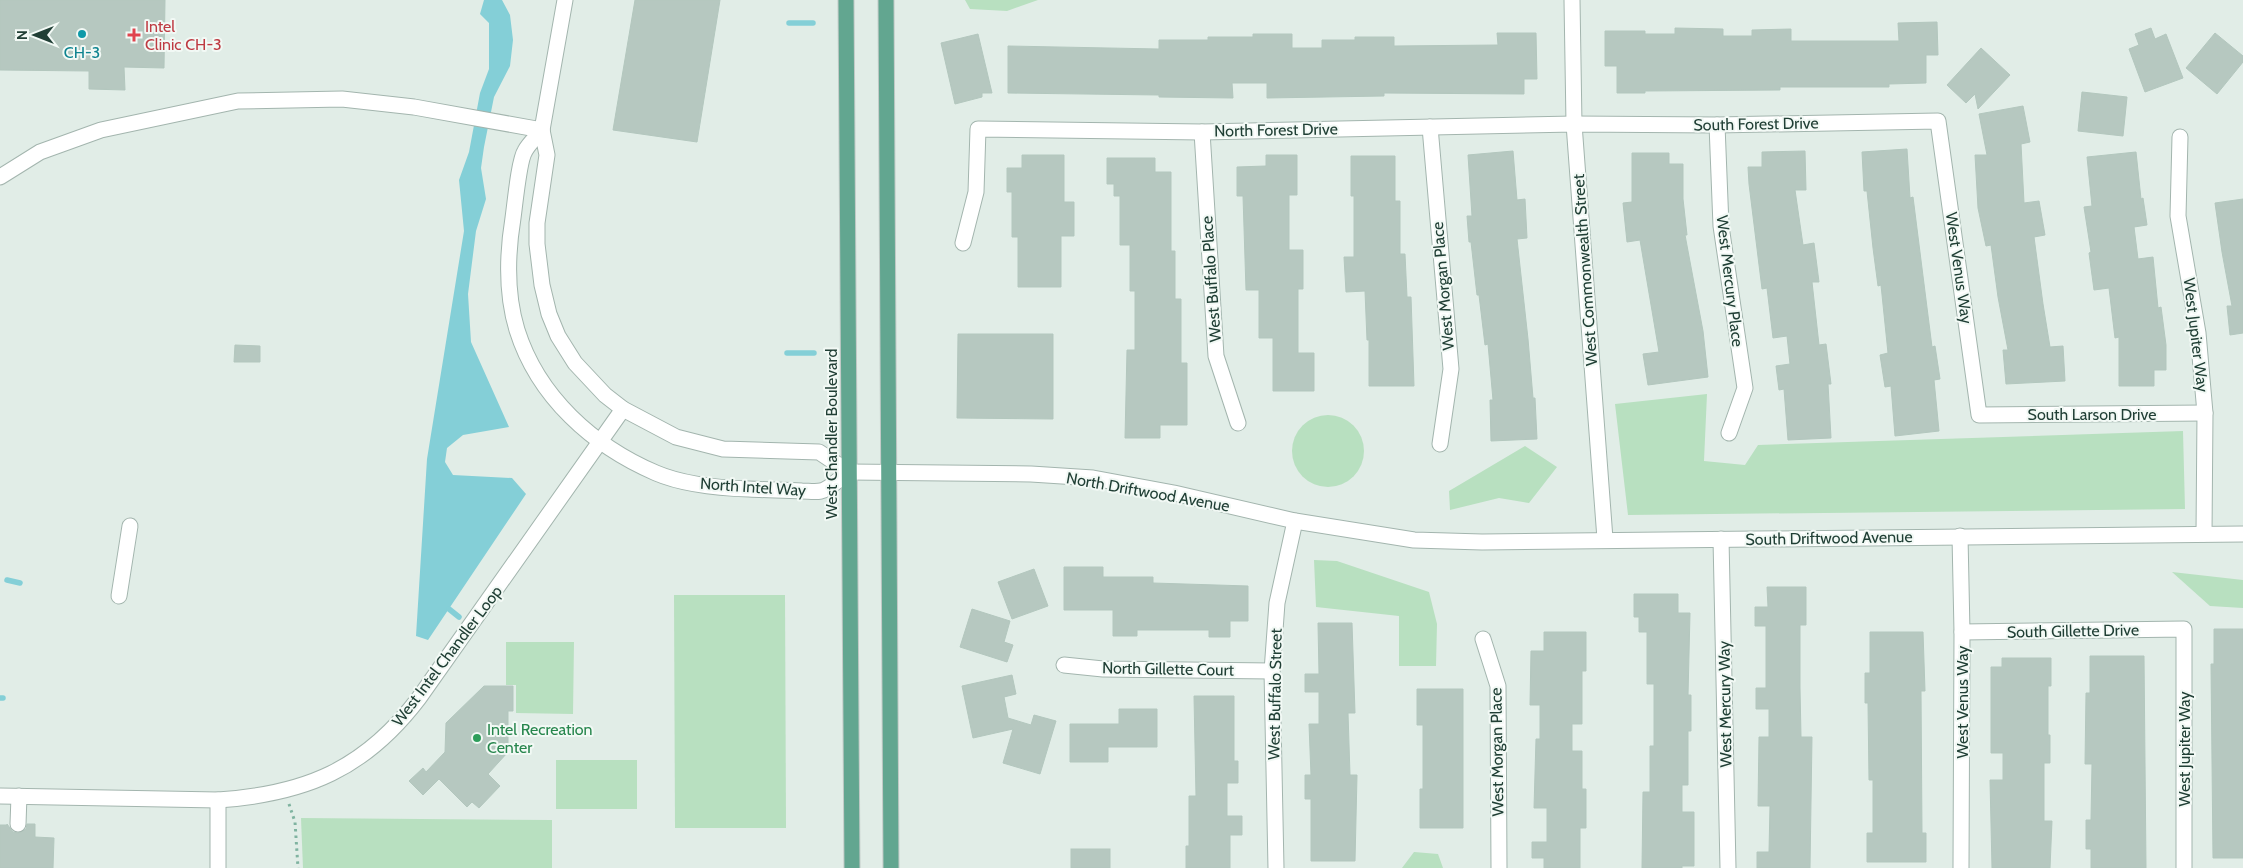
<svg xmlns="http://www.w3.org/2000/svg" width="2243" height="868" font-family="Cabin,sans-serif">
<rect width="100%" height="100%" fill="#e1ede7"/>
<g fill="#b8e0c0">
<polygon points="965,0 1038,0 1007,11 970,9"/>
<polygon points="1707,394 1704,461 1745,465 1758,445 2183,431 2185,509 1628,515 1615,404"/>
<circle cx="1328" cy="451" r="36"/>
<polygon points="1525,446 1557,467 1529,503 1499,498 1450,510 1449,491"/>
<polygon points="1314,560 1337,561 1429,592 1437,624 1436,666 1399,666 1399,616 1316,607"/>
<polygon points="2172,572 2243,580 2243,608 2210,606"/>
<polygon points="674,595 785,595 786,828 675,828"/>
<polygon points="506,642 574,642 573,714 516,713 516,685 506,685"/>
<rect x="556" y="760" width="81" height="49"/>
<polygon points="301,818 552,820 552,868 303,868"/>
<polygon points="1414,852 1438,854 1443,868 1402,868"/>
</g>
<polygon fill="#84cfd7" points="484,0 502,0 510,15 513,40 510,66 494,97 484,147 481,168 486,199 476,231 468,294 471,342 509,427 463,435 447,448 445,462 453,475 512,478 526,494 428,640 416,636 427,459 464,231 459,180 469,152 480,93 489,69 489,23 480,14"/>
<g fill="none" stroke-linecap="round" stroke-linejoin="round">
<g stroke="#84cfd7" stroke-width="5.5">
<polyline points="789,23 813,23"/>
<polyline points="787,353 814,353"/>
<polyline points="7,580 20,583"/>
<polyline points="449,609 459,617"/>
<polyline points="0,698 3,698"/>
</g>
</g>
<g fill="#b6c8c0" stroke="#b3c7be">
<polygon points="0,0 165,0 164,68 124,67 125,90 89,89 89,71 0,70"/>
<polygon points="635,0 720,0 697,142 613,130"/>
<polygon points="1937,22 1938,55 1926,55 1926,83 1889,84 1889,87 1780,87 1780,90 1645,91 1645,93 1617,93 1617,66 1605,66 1605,31 1645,31 1645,34 1675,34 1675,28 1723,29 1723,36 1752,36 1752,30 1791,29 1791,41 1899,41 1898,23"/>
<polygon points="2151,28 2155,39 2166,34 2183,78 2145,92 2129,49 2139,45 2135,34"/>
<polygon points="1497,33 1536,33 1537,79 1524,79 1524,94 1384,93 1384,96 1267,98 1267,83 1232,83 1233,98 1159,97 1159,95 1008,93 1008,46 1159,49 1159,40 1208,40 1208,37 1253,37 1253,34 1292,34 1292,48 1322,48 1322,40 1355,40 1355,37 1394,37 1394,46 1498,45"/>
<polygon points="2215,33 2243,56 2243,62 2217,94 2186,68"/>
<polygon points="978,34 992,93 982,93 982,97 955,104 941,43"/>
<polygon points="1981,48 2010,75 1978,109 1975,94 1966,103 1947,85"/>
<polygon points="2082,92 2127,97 2123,136 2078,131"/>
<polygon points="2023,106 2030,142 2021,144 2024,203 2039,201 2045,235 2034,237 2043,304 2050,347 2063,346 2065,381 2006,384 2003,350 2008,350 1998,297 1991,245 1986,246 1978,208 1975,155 1987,155 1979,114"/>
<polygon points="1907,149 1910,198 1913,197 1932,347 1935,346 1940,379 1934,380 1939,431 1895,436 1891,386 1885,387 1880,355 1888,353 1881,285 1878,286 1873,248 1867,191 1864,191 1862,152"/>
<polygon points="1513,151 1517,200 1525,199 1527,238 1517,239 1528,339 1533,398 1535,398 1537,439 1491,441 1490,400 1493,400 1488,344 1485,345 1479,295 1477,295 1471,242 1469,242 1467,216 1472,216 1468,155"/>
<polygon points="1805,151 1806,190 1795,190 1803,245 1814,243 1819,282 1812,282 1819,345 1826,344 1831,384 1828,384 1831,438 1788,440 1784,389 1779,390 1776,366 1790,364 1787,336 1773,338 1767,288 1762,289 1749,184 1748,167 1762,167 1762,152"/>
<polygon points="2136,152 2141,199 2143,198 2147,225 2134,227 2138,259 2153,257 2158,308 2161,307 2166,345 2166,370 2154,370 2154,386 2119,386 2119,337 2115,338 2109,288 2094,290 2089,253 2091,252 2084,207 2092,206 2087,157"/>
<polygon points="1632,153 1669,153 1669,164 1683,164 1683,199 1687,235 1685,235 1703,331 1708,377 1648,385 1643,354 1659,352 1640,240 1627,242 1623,203 1632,202"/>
<polygon points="1022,155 1064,155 1064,202 1074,202 1074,236 1061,236 1061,287 1018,287 1018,237 1012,237 1012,192 1007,192 1007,168 1022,168"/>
<polygon points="1266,155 1297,155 1297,195 1289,195 1289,250 1303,250 1303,289 1298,289 1298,353 1314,353 1314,391 1273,391 1273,338 1259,338 1259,290 1246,290 1243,196 1237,196 1237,167 1266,166"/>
<polygon points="1351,156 1395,156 1395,201 1400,201 1400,254 1405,254 1407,297 1411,297 1414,386 1369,386 1369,340 1367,340 1365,291 1346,292 1344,257 1354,257 1354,196 1351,196"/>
<polygon points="1107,158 1155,158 1155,172 1171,172 1171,251 1175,251 1175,299 1181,299 1181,363 1187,363 1187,425 1160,425 1160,438 1125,438 1127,350 1135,350 1135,291 1130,291 1130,245 1120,245 1120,196 1114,196 1114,184 1107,184"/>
<polygon points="2243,199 2243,333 2230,335 2227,306 2232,306 2222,252 2215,203"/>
<polygon points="958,334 1053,334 1053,419 957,418"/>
<polygon points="235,345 260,346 260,362 234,362"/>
<polygon points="1064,567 1103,567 1103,577 1153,577 1153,583 1248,586 1248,621 1230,621 1230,637 1209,637 1209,630 1137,630 1137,636 1113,636 1113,610 1064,610"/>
<polygon points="1034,569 1048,606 1012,619 998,582"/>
<polygon points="1767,587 1806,587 1806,625 1800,625 1800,688 1801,737 1812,737 1810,868 1757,868 1757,852 1769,852 1770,806 1758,806 1759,737 1769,737 1769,709 1756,709 1756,688 1766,688 1766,626 1755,626 1755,607 1768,607"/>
<polygon points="1634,594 1678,594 1678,613 1690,613 1688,695 1691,695 1691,731 1688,731 1688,785 1682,785 1682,812 1694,812 1694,866 1682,866 1682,868 1642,868 1643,792 1650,792 1650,746 1654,746 1654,684 1647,684 1647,632 1639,632 1639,617 1634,617"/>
<polygon points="972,609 1010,621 1004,642 1013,645 1007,662 960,647"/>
<polygon points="1318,623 1352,623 1355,713 1348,713 1350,775 1357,775 1355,861 1311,861 1311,799 1305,799 1305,775 1311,775 1309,724 1319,724 1319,692 1305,692 1305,674 1319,674"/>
<polygon points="2214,629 2243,629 2243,858 2213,858 2211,664 2214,664"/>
<polygon points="1544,632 1586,632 1586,671 1582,671 1582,724 1572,724 1572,751 1582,751 1582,789 1586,789 1586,828 1580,828 1580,868 1544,868 1544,858 1532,858 1532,842 1547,842 1547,808 1534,808 1536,739 1540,739 1540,705 1530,705 1531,651 1544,651"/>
<polygon points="1870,632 1923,632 1925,691 1921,691 1922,833 1926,833 1926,862 1867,862 1867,833 1873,833 1873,780 1869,780 1868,703 1865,703 1865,673 1870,673"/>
<polygon points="2090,656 2144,656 2146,868 2091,868 2091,849 2086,849 2086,820 2091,820 2092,764 2085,764 2086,693 2090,693"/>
<polygon points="2002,658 2051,658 2051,686 2048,686 2048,735 2050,735 2050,763 2044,763 2044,821 2052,821 2050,868 1992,868 1990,780 2003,780 2003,753 1991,753 1991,667 2002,667"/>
<polygon points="1012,675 1016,694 1004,697 1008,718 1031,725 1034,715 1056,721 1040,774 1003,763 1013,729 973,738 962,686"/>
<polygon points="484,686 513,686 513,711 508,711 508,752 488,774 500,786 479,808 472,802 467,807 439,779 423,795 409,781 423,768 426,772 445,752 446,723"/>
<polygon points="1417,689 1463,689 1463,828 1420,828 1420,789 1423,789 1423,725 1417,725"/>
<polygon points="1194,696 1234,696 1234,761 1238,761 1238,783 1227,783 1227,816 1242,816 1242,835 1230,835 1230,868 1186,868 1186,846 1189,846 1189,796 1196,796"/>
<polygon points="1119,709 1157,709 1157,747 1108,747 1108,762 1070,762 1070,724 1119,724"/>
<polygon points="7,824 13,832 18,833 26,829 27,824 35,824 35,837 54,838 53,868 0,868 0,825 7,825"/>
<rect x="1071" y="849" width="39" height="19"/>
</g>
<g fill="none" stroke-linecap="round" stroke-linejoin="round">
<g stroke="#a3b5ae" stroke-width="17">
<g id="minor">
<polyline points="565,0 542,130 547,155 537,223 537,244 542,285 549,314 558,336 575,363 605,395 623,409 676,437 723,449 819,452 849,472"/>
<polyline points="1572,0 1574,124 1605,539"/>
<polyline points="1717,125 1721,226 1745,388 1729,433"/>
<polyline points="1430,127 1451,369 1440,444"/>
<path d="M542,130C537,137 529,143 525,151C519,160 515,204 513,218C507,255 506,294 517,330C538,397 593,446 656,473C684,485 718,488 749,489C766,490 784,490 802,491C808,491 815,492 821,491C830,489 841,477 849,472"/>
<polyline points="1202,132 1216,356 1238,423"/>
<polyline points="2180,137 2178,216 2198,333 2205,413 2204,534"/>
<polyline points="0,177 40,152 101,130 238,101 342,99 414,107 542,130"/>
<polyline points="963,243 976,192 978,129 1202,132 1574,124 1717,125 1938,121 1979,415 2205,413"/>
<polyline points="849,472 1031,474 1093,478 1174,493 1295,521 1414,540 1482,542 2243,534"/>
<polyline points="1960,536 1962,632 1961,868"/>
<polyline points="1721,539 1728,868"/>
<polyline points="119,596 130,526"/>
<polyline points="1962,632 2184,629 2184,868"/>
<polyline points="1483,639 1498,686 1499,868"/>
<polyline points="1064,665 1103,669 1272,671"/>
<path d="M0,796L218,800C306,794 365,769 419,698L623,409"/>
<polyline points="18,824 19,796"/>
<polyline points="218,868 218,800"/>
<polyline points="1276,868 1272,671 1277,603 1295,521"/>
</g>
</g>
<g stroke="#c1c9c6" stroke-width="17">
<g id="major">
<polyline points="846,0 852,868"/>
<polyline points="886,0 891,868"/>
</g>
</g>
<polyline stroke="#7fb3a0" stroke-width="3" stroke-dasharray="2.5 4" stroke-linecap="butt" points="289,804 295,822 298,868"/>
<use href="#minor" stroke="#fff" stroke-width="15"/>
<use href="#major" stroke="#62a690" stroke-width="15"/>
</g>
<circle fill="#0f9aa8" stroke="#f2f9f5" stroke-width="2" cx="82" cy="34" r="5"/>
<path fill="#e0444e" stroke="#f2f9f5" stroke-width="2" d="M131.5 27.5h5v5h5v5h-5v5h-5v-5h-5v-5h5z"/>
<circle fill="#2e9e5b" stroke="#f2f9f5" stroke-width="2" cx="477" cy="738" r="5"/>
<g text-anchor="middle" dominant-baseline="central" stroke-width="4" stroke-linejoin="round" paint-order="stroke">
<g font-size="16" fill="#be3a42" stroke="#f2f9f5" text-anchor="start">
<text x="145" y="26">Intel<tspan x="145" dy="18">Clinic CH-3</tspan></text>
</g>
<g font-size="16" fill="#0d838f" stroke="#f2f9f5">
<text x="82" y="52">CH-3</text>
</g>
<g font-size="16" fill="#203f35" stroke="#f2f9f5">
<text transform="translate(1756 124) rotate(-1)">South Forest Drive</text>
<text transform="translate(1276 130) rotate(-1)">North Forest Drive</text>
<text transform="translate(1959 268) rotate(82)">West Venus Way</text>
<text transform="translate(1585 270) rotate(-94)">West Commonwealth Street</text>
<text transform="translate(1211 279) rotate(-94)">West Buffalo Place</text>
<text transform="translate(1730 281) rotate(83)">West Mercury Place</text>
<text transform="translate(1443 286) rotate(-95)">West Morgan Place</text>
<text transform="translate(2196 335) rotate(83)">West Jupiter Way</text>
<text x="2092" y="414">South Larson Drive</text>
<text transform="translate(831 434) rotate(-90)">West Chandler Boulevard</text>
<text transform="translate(753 487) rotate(4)">North Intel Way</text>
<text transform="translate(1148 492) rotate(10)">North Driftwood Avenue</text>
<text transform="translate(1829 538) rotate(-1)">South Driftwood Avenue</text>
<text transform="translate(2073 631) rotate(-1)">South Gillette Drive</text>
<text transform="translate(447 656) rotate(-53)">West Intel Chandler Loop</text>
<text transform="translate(1168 669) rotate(1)">North Gillette Court</text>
<text transform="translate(1275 694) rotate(-89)">West Buffalo Street</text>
<text transform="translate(1962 702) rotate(-90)">West Venus Way</text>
<text transform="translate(1725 704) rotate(-91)">West Mercury Way</text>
<text transform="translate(2184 749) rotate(-90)">West Jupiter Way</text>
<text transform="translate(1497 752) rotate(-91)">West Morgan Place</text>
</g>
<g font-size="16" fill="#27864d" stroke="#f2f9f5" text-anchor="start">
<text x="487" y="729">Intel Recreation<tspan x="487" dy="18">Center</tspan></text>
</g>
</g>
<g transform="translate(35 35) rotate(270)" stroke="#f2f9f5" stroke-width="4" paint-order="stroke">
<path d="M0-4L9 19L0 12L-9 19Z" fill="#203f35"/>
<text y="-8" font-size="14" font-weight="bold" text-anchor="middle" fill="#203f35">N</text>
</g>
</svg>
